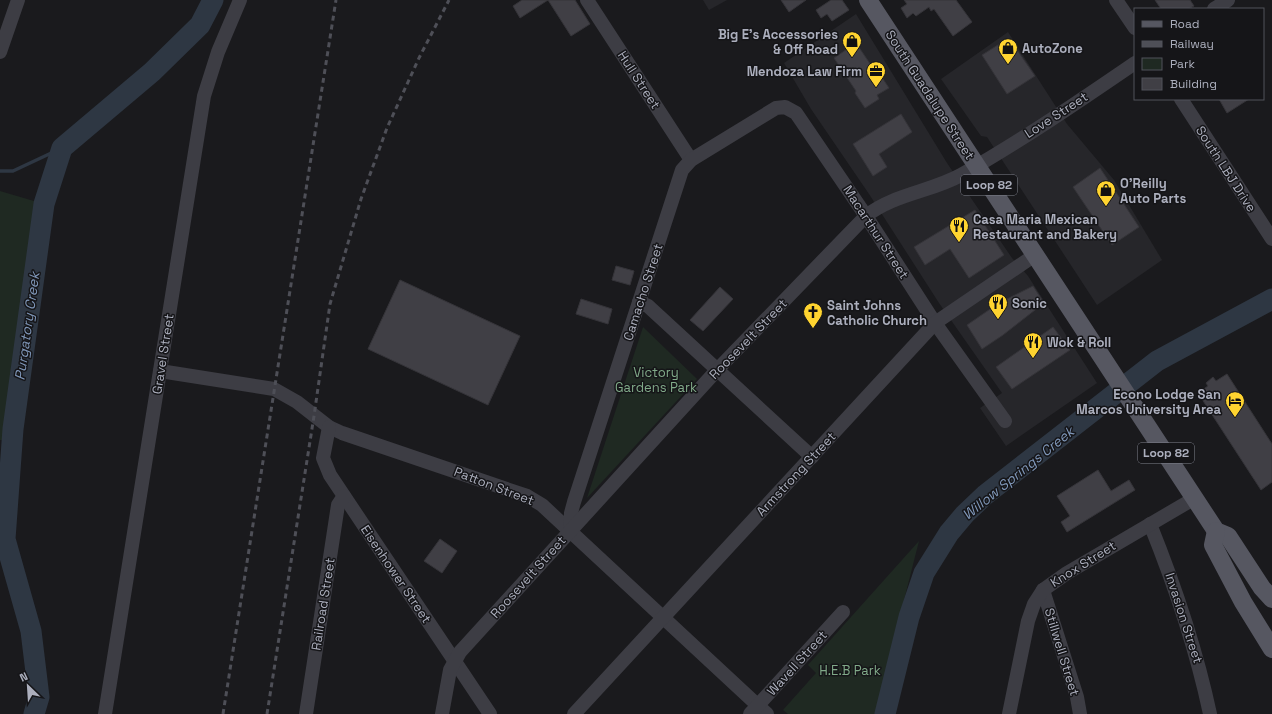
<svg xmlns="http://www.w3.org/2000/svg" width="1272" height="714" font-family="'Space Grotesk',sans-serif">
<rect width="100%" height="100%" fill="#1a1a1d"/>
<g fill="#26262a">
<polygon points="703,0 727,0 709,10"/>
<polygon points="856,14 947,163 1012,258 1028,276 1097,383 1006,446 980,408 1002,393 939,303 869,194 811,109 784,63"/>
<polygon points="1008,32 1067,124 1114,180 1162,260 1097,305 987,137 981,136 941,79"/>
</g>
<g fill="#1f2922">
<polygon points="0,191 44,204 8,441 0,440"/>
<polygon points="643,327 697,379 587,498"/>
<polygon points="919,541 875,714 788,714 783,710 816,673 808,665"/>
</g>
<g fill="none" stroke-linecap="round" stroke-linejoin="round">
<polyline stroke="#2e3743" stroke-width="3.5" points="0,171 13,171 62,148"/>
<g stroke="#2e3743" stroke-width="21">
<polyline points="34,714 39,697 31,631 5,539 13,429 44,204 62,148 152,72 200,25 213,0"/>
<polyline points="885,714 909,617 924,573 949,533 965,514 985,495 1157,361 1272,299"/>
</g>
</g>
<g fill="#403f45" stroke="#353439">
<polygon points="522,0 575,0 590,24 571,36 548,0 520,18 513,6"/>
<polygon points="781,0 806,0 789,12"/>
<polygon points="831,0 842,0 849,10 832,21 827,14 821,18 816,10"/>
<polygon points="904,0 956,0 972,22 953,36 934,9 931,11 929,7 916,16 913,13 907,18 901,8 907,4"/>
<polygon points="1155,0 1190,0 1194,6 1188,9 1161,9"/>
<polygon points="1009,38 1035,76 1007,94 982,55"/>
<polygon points="856,43 879,77 881,76 889,88 877,95 879,99 865,108 855,93 856,91 834,58"/>
<polygon points="1219,99 1249,99 1227,113"/>
<polygon points="901,114 912,132 879,154 887,167 873,176 853,144"/>
<polygon points="1100,168 1139,227 1112,245 1073,187"/>
<polygon points="975,210 1004,255 969,278 950,249 925,265 914,247"/>
<polygon points="616,266 634,271 630,285 612,280"/>
<polygon points="400,280 520,336 488,405 368,349"/>
<polygon points="1033,286 1044,303 1003,335 982,349 967,325 999,303"/>
<polygon points="720,287 733,299 703,331 690,320"/>
<polygon points="581,299 612,309 608,324 576,314"/>
<polygon points="1053,327 1070,350 1012,389 996,367"/>
<polygon points="1227,374 1272,444 1272,482 1261,490 1198,393 1208,386 1206,383 1213,377 1216,381"/>
<polygon points="1098,470 1111,491 1129,480 1135,490 1067,532 1061,522 1070,516 1057,496"/>
<polygon points="440,539 457,551 442,573 424,561"/>
</g>
<g fill="none" stroke-linecap="round" stroke-linejoin="round">
<g stroke="#3d3d44" stroke-width="14">
<polyline points="587,0 691,160"/>
<polyline points="1116,0 1135,28"/>
<polyline points="1214,9 1228,0"/>
<polyline points="0,52 18,0"/>
<polyline points="1181,99 1272,239"/>
<polyline points="639,302 648,306 812,457"/>
<polyline points="160,371 274,389 297,402 329,427 342,433 527,496 542,505 767,714"/>
<polyline points="329,427 323,458 330,475 490,714"/>
<path d="M1150,524C1175,586 1196,648 1210,714"/>
<polyline points="570,531 571,513 574,502 682,170 691,160 776,108 785,107 796,113 866,216 935,323 1005,421"/>
<polyline points="1043,590 1077,697 1080,714"/>
<polyline points="105,714 204,96 218,52 240,0"/>
<polyline points="306,714 338,505 344,496"/>
<path d="M442,714L450,670L460,652L717,370L866,216C894,194 930,192 961,175C1021,141 1078,102 1135,63"/>
<polyline points="574,714 935,323 1035,255"/>
<polyline points="750,714 843,612"/>
<polyline points="1009,714 1028,621 1034,604 1043,590 1067,573 1195,498"/>
</g>
<g stroke="#565761" stroke-width="18">
<polyline points="868,0 1216,531 1228,536 1262,588 1272,599"/>
<polyline points="1216,531 1213,545 1243,602 1272,649"/>
</g>
<g stroke="#4e4f57" stroke-width="3" stroke-dasharray="5 4" stroke-linecap="butt">
<polyline points="223,714 336,0"/>
<polyline points="267,714 314,416 330,304 361,199 387,128 419,58 449,0"/>
</g>
</g>
<defs>
<g id="shop-pin" transform="scale(1)"><path d="M0 17L-7.5 6A9.5 9.5 0 1 1 7.5 6Z" fill="#ffd430" stroke="#151518"/><path d="M-5-2.5h2.3a2.7 3.5 0 0 1 5.4 0H5L5.5 6h-11ZM-1.5-2.5h3a1.5 2.3 0 0 0-3 0Z" fill="#111"/></g>
<g id="office-pin" transform="scale(1)"><path d="M0 17L-7.5 6A9.5 9.5 0 1 1 7.5 6Z" fill="#ffd430" stroke="#151518"/><path d="M-6-3h4V-5.5h4V-3h4V5H-6ZM-1-4.5V-3h2v-1.5ZM-6 0V1H6V0Z" fill="#111"/></g>
<g id="restaurant-pin" transform="scale(1)"><path d="M0 17L-7.5 6A9.5 9.5 0 1 1 7.5 6Z" fill="#ffd430" stroke="#151518"/><path d="M-5-6h1v4h1v-4h1v4h1v-4h1v5L-1.5 .5V6h-2V.5L-5-1ZM5-6V6H3V1.5H1.5Q1.5-4 5-6Z" fill="#111"/></g>
<g id="church-pin" transform="scale(1)"><path d="M0 17L-7.5 6A9.5 9.5 0 1 1 7.5 6Z" fill="#ffd430" stroke="#151518"/><path d="M-1.2-6h2.4v3.5h3.3v2.4h-3.3V6h-2.4V-.1h-3.3v-2.4h3.3Z" fill="#111"/></g>
<g id="hotel-pin" transform="scale(1)"><path d="M0 17L-7.5 6A9.5 9.5 0 1 1 7.5 6Z" fill="#ffd430" stroke="#151518"/><path d="M-6-4.5h1.5V1H6V5H4.5V3h-9V5H-6ZM-4 0a1.8 1.8 0 1 1 3.6 0ZM.5 0V-2.5h3Q6-2.5 6 0Z" fill="#111"/></g>
</defs>
<g fill-rule="evenodd">
<use href="#shop-pin" x="852" y="41"/>
<use href="#shop-pin" x="1008" y="48"/>
<use href="#office-pin" x="876" y="71"/>
<use href="#shop-pin" x="1106" y="190"/>
<use href="#restaurant-pin" x="959" y="226"/>
<use href="#restaurant-pin" x="998" y="303"/>
<use href="#church-pin" x="813" y="312"/>
<use href="#restaurant-pin" x="1033" y="342"/>
<use href="#hotel-pin" x="1235" y="401"/>
</g>
<g text-anchor="middle" dominant-baseline="central" stroke-width="3" stroke-linejoin="round" paint-order="stroke">
<g fill="#151518" stroke="#7f818c" stroke-width="1">
<rect x="961" y="175" width="56" height="20" rx="3"/>
<rect x="1138" y="443" width="56" height="20" rx="3"/>
</g>
<g font-size="12" font-weight="bold" fill="#acafbd">
<text x="989" y="185">Loop 82</text>
<text x="1166" y="453">Loop 82</text>
</g>
<g font-size="13" font-weight="bold" fill="#acafbd" stroke="#151518" text-anchor="start">
<text x="838" y="34" text-anchor="end">Big E's Accessories<tspan x="838" dy="15">&amp; Off Road</tspan></text>
<text x="1022" y="48">AutoZone</text>
<text x="862" y="71" text-anchor="end">Mendoza Law Firm</text>
<text x="1120" y="183">O'Reilly<tspan x="1120" dy="15">Auto Parts</tspan></text>
<text x="973" y="219">Casa Maria Mexican<tspan x="973" dy="15">Restaurant and Bakery</tspan></text>
<text x="1012" y="303">Sonic</text>
<text x="827" y="305">Saint Johns<tspan x="827" dy="15">Catholic Church</tspan></text>
<text x="1047" y="342">Wok &amp; Roll</text>
<text x="1221" y="394" text-anchor="end">Econo Lodge San<tspan x="1221" dy="15">Marcos University Area</tspan></text>
</g>
<g font-size="13" fill="#acafbd" stroke="#151518">
<text transform="translate(639 80) rotate(57)">Hull Street</text>
<text transform="translate(930 95) rotate(57)">South Guadalupe Street</text>
<text transform="translate(1056 115) rotate(-33)">Love Street</text>
<text transform="translate(1226 169) rotate(57)">South LBJ Drive</text>
<text transform="translate(876 232) rotate(57)">Macarthur Street</text>
<text transform="translate(643 292) rotate(-72)">Camacho Street</text>
<text transform="translate(748 339) rotate(-46)">Roosevelt Street</text>
<text transform="translate(163 354) rotate(-81)">Gravel Street</text>
<text transform="translate(796 474) rotate(-47)">Armstrong Street</text>
<text transform="translate(494 486) rotate(21)">Patton Street</text>
<text transform="translate(1083 564) rotate(-32)">Knox Street</text>
<text transform="translate(396 574) rotate(56)">Eisenhower Street</text>
<text transform="translate(528 577) rotate(-48)">Roosevelt Street</text>
<text transform="translate(323 604) rotate(-81)">Railroad Street</text>
<text transform="translate(1184 618) rotate(72)">Invasion Street</text>
<text transform="translate(1062 652) rotate(73)">Stillwell Street</text>
<text transform="translate(797 663) rotate(-48)">Wavell Street</text>
</g>
<g font-size="13" fill="#81aa89" stroke="#151518">
<text x="656" y="372">Victory<tspan x="656" dy="15">Gardens Park</tspan></text>
<text x="850" y="670">H.E.B Park</text>
</g>
<g font-size="14" font-style="italic" fill="#8098ba" stroke="#151518">
<text transform="translate(27 326) rotate(-82)">Purgatory Creek</text>
<text transform="translate(1018 473) rotate(-39)">Willow Springs Creek</text>
</g>
</g>
<rect x="1134" y="8" width="130" height="92" fill="#151518" stroke="#51535a"/>
<rect x="1142" y="21" width="20" height="6" fill="#565761" stroke="#51535a"/>
<text x="1170" y="28" font-size="12" fill="#acafbd">Road</text>
<rect x="1142" y="41" width="20" height="6" fill="#4e4f57" stroke="#51535a"/>
<text x="1170" y="48" font-size="12" fill="#acafbd">Railway</text>
<rect x="1142" y="58" width="20" height="12" fill="#1f2922" stroke="#51535a"/>
<text x="1170" y="68" font-size="12" fill="#acafbd">Park</text>
<rect x="1142" y="78" width="20" height="12" fill="#403f45" stroke="#51535a"/>
<text x="1170" y="88" font-size="12" fill="#acafbd">Building</text>
<g transform="translate(28 686) rotate(335)" stroke="#151518" stroke-width="3" paint-order="stroke">
<path d="M0-3L7 15L0 10L-7 15Z" fill="#acafbd"/>
<text y="-6" font-size="11" font-weight="bold" text-anchor="middle" fill="#acafbd">N</text>
</g>
</svg>
